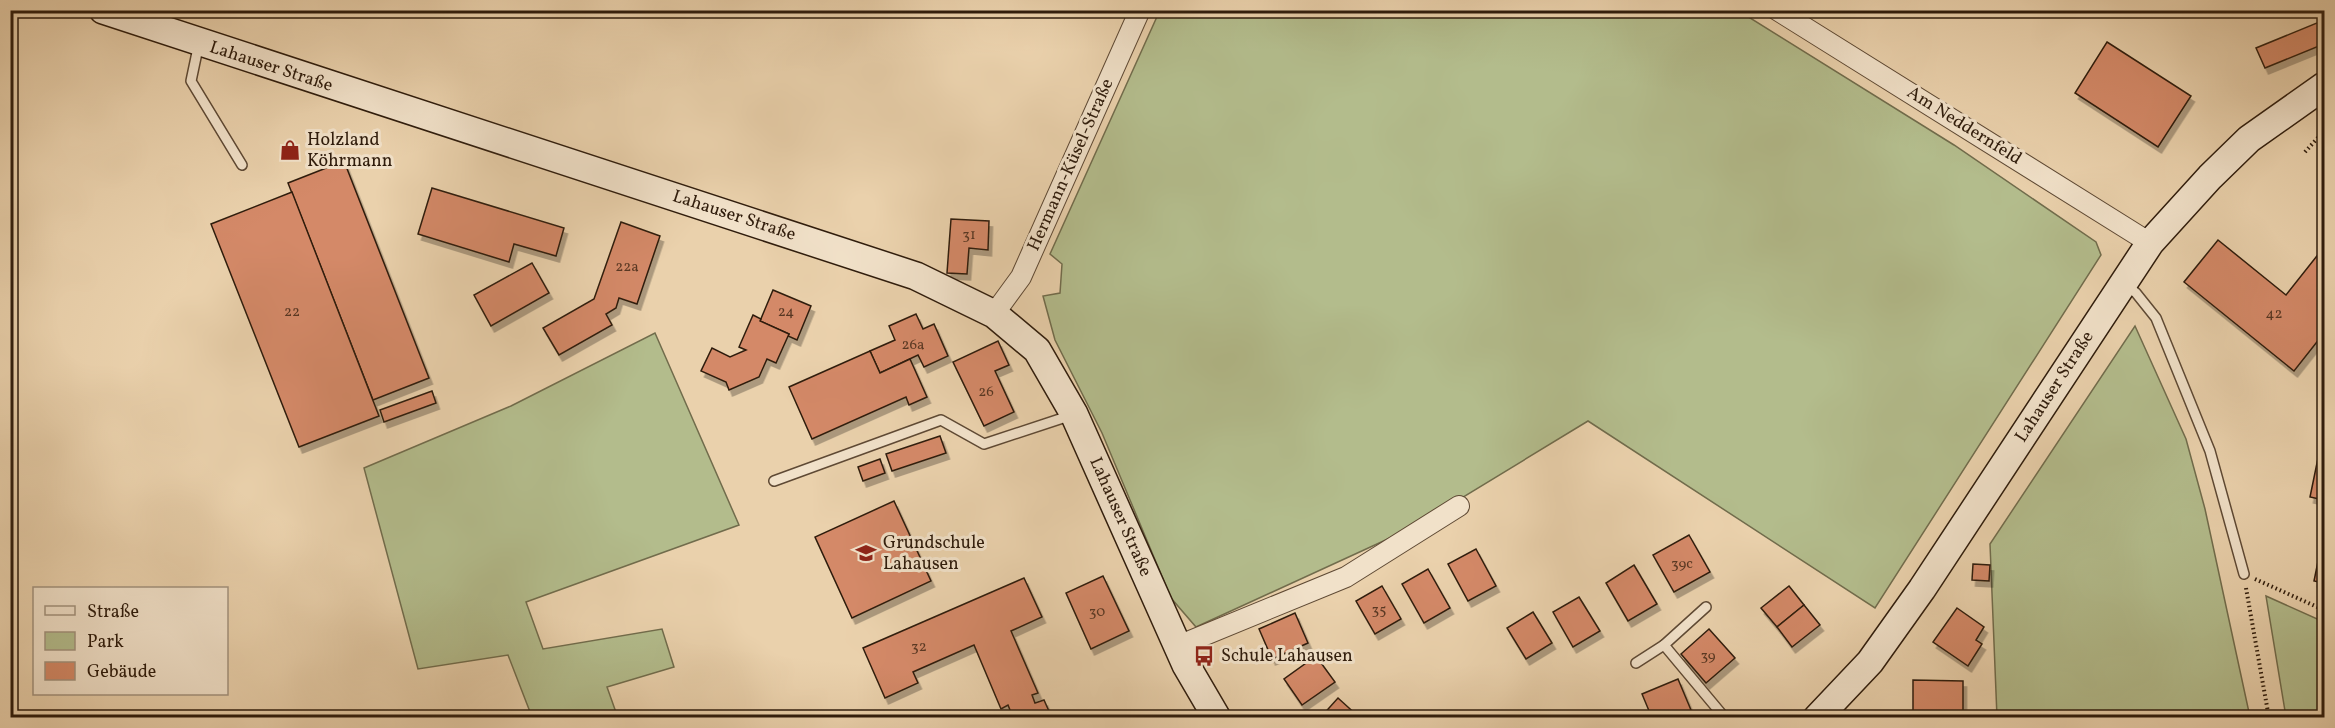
<svg xmlns="http://www.w3.org/2000/svg" width="2335" height="728" font-family="Vollkorn,serif">
<defs>
<filter id="shadow"><feDropShadow dx="3.5" dy="6" stdDeviation="0" flood-color="#0004"/></filter>
</defs>
<rect width="100%" height="100%" fill="#ead1ac"/>
<filter id="stains"><feTurbulence type="fractalNoise" baseFrequency=".00333" numOctaves="4"/><feColorMatrix values="0 0 0 0 .2 0 0 0 0 .09 0 0 0 0 .02 0 0 0 .5 -.17"/></filter>
<radialGradient id="worn" r=".72"><stop offset=".6" stop-color="#630" stop-opacity="0"/><stop offset="1" stop-color="#630" stop-opacity=".3"/></radialGradient>
<g fill="#b3bc8c" stroke="#716c4c" stroke-width="1.5">
<polygon points="1160,10 1739,11 1954,145 2096,242 2101,255 1875,608 1588,421 1414,527 1196,627 1171,598 1102,433 1055,340 1043,296 1060,293 1062,264 1050,254"/>
<polygon points="2135,326 2186,439 2205,509 2250,717 1997,717 1990,544"/>
<polygon points="655,333 739,525 526,602 543,649 662,629 674,667 607,687 618,718 532,717 508,655 418,669 364,468 511,406"/>
<polygon points="2266,596 2324,622 2324,717 2286,717"/>
</g>
<g fill="#d48967" stroke="#2f1c0c" stroke-width="1.5" filter="url(#shadow)">
<polygon points="2324,20 2324,44 2265,68 2256,48"/>
<polygon points="2107,42 2191,96 2158,147 2075,93"/>
<polygon points="344,161 429,378 373,400 288,183"/>
<polygon points="432,188 564,228 556,256 514,244 509,262 418,234"/>
<polygon points="292,192 379,416 299,447 211,224"/>
<polygon points="951,219 989,221 988,250 969,248 967,274 947,273"/>
<polygon points="621,222 660,236 637,304 619,298 616,308 606,314 612,325 559,355 543,328 594,299"/>
<polygon points="2218,240 2286,295 2324,247 2324,333 2294,371 2184,282"/>
<polygon points="532,263 549,293 491,326 474,295"/>
<polygon points="773,290 811,306 797,340 788,336 789,334 760,321"/>
<polygon points="916,314 923,329 934,324 948,356 924,367 918,355 880,373 870,351 895,340 889,326"/>
<polygon points="753,315 761,319 760,321 789,334 776,363 767,359 759,377 729,390 726,382 701,371 712,348 730,357 746,350 739,347"/>
<polygon points="998,341 1009,365 995,371 1014,412 984,426 953,362"/>
<polygon points="870,351 880,373 910,359 927,397 909,405 906,397 812,439 789,387"/>
<polygon points="432,391 436,403 384,422 380,410"/>
<polygon points="2324,429 2324,500 2310,497"/>
<polygon points="940,436 946,453 892,471 886,454"/>
<polygon points="880,459 885,473 863,481 858,467"/>
<polygon points="894,501 931,581 852,618 815,537"/>
<polygon points="2324,532 2324,583 2314,581"/>
<polygon points="1689,535 1710,572 1674,592 1653,555"/>
<polygon points="1476,549 1496,586 1468,601 1448,564"/>
<polygon points="1973,564 1990,565 1989,581 1972,580"/>
<polygon points="1634,565 1657,604 1628,621 1606,583"/>
<polygon points="1428,569 1450,608 1424,623 1402,584"/>
<polygon points="1103,576 1129,631 1091,649 1066,593"/>
<polygon points="1024,578 1042,617 1011,631 1038,693 1032,695 1035,703 1044,700 1052,718 1006,718 1012,715 1008,705 1001,709 974,645 913,672 918,683 885,698 863,648"/>
<polygon points="1382,586 1401,619 1375,634 1356,601"/>
<polygon points="1789,586 1804,605 1777,627 1761,608"/>
<polygon points="1579,597 1600,631 1573,647 1553,612"/>
<polygon points="1804,605 1820,625 1792,647 1777,627"/>
<polygon points="1957,608 1984,627 1976,640 1982,644 1968,666 1933,642"/>
<polygon points="1533,612 1552,643 1526,659 1507,628"/>
<polygon points="1295,613 1308,643 1272,659 1259,629"/>
<polygon points="1709,629 1735,658 1706,683 1681,654"/>
<polygon points="1316,656 1335,682 1302,705 1284,679"/>
<polygon points="1678,679 1691,710 1672,718 1652,718 1642,694"/>
<polygon points="1913,680 1963,681 1963,716 1913,716"/>
<polygon points="1338,698 1360,718 1320,718"/>
<polygon points="1584,713 1585,718 1566,718"/>
</g>
<g fill="none" stroke-linecap="round" stroke-linejoin="round">
<g stroke="#5e4934" stroke-width="12">
<g id="lane">
<polyline points="199,43 191,81 242,165"/>
<polyline points="2126,285 2136,293 2156,318 2210,451 2244,574"/>
<polyline points="774,481 941,420 984,444 1072,415"/>
<polyline points="1706,607 1664,645 1725,718"/>
<polyline points="1636,663 1664,645"/>
</g>
</g>
<g stroke="#5e4934" stroke-width="22">
<g id="street">
<polyline points="1777,10 2150,243"/>
<polyline points="994,314 1021,277 1140,10"/>
<polyline points="1178,646 1346,577 1459,506"/>
</g>
</g>
<g stroke="#2f1c0c" stroke-width="30">
<g id="secondary">
<polyline points="103,10 916,276 994,314 1037,350 1074,414 1186,665 1217,718"/>
<polyline points="1817,718 1870,662 1922,589 2150,243 2210,177 2249,139 2324,86"/>
</g>
</g>
<g stroke="#2f1c0c" stroke-width="4" stroke-dasharray="1.5 3" stroke-linecap="butt">
<polyline points="1748,10 1758,16"/>
<polyline points="2305,152 2324,131"/>
<polyline points="2255,579 2324,610"/>
<polyline points="2246,588 2269,718"/>
</g>
<use href="#lane" stroke="#f1e1c9" stroke-width="9"/>
<use href="#street" stroke="#f1e1c9" stroke-width="20"/>
<use href="#secondary" stroke="#f1e1c9" stroke-width="27"/>
</g>
<defs>
<g id="shop-bare" transform="scale(1.62)"><path d="M-5-2.5h2.3a2.7 3.5 0 0 1 5.4 0H5L5.5 6h-11ZM-1.5-2.5h3a1.5 2.3 0 0 0-3 0Z" fill="#8f2418" stroke="#f1e1c9" stroke-width="2.5" paint-order="stroke"/></g>
<g id="school-bare" transform="scale(1.62)"><path d="M0-5L7-2L0 1L-7-2ZM-4 1L0 2.5L4 1V4Q0 6-4 4Z" fill="#8f2418" stroke="#f1e1c9" stroke-width="2.5" paint-order="stroke"/></g>
<g id="bus-bare" transform="scale(1.62)"><path d="M-5-6H5V4H4V6H2V4H-2V6H-4V4H-5ZM-3.5-4V0h7V-4ZM-3.5 1.2v1.5H-2V1.2ZM2 1.2v1.5H3.5V1.2Z" fill="#8f2418" stroke="#f1e1c9" stroke-width="2.5" paint-order="stroke"/></g>
</defs>
<g fill-rule="evenodd">
<use href="#shop-bare" x="290" y="150"/>
<use href="#school-bare" x="866" y="553"/>
<use href="#bus-bare" x="1204" y="656"/>
</g>
<g text-anchor="middle" dominant-baseline="central" stroke-width="6" stroke-linejoin="round" paint-order="stroke">
<g font-size="15" fill="#583723">
<text x="969" y="235">31</text>
<text x="627" y="267">22a</text>
<text x="292" y="312">22</text>
<text x="786" y="312">24</text>
<text x="2274" y="314">42</text>
<text x="913" y="345">26a</text>
<text x="986" y="392">26</text>
<text x="1682" y="564">39c</text>
<text x="1379" y="610">35</text>
<text x="1097" y="612">30</text>
<text x="919" y="647">32</text>
<text x="1708" y="656">39</text>
</g>
<g font-size="18" fill="#2f1c0c" stroke="#f1e1c9">
<text transform="translate(271 67) rotate(18)">Lahauser Straße</text>
<text transform="translate(1964 126) rotate(32)">Am Neddernfeld</text>
<text transform="translate(1071 165) rotate(-66)">Hermann-Küsel-Straße</text>
<text transform="translate(734 216) rotate(18)">Lahauser Straße</text>
<text transform="translate(2055 387) rotate(-57)">Lahauser Straße</text>
<text transform="translate(1120 517) rotate(66)">Lahauser Straße</text>
</g>
<g font-size="18" fill="#2f1c0c" stroke="#f1e1c9" text-anchor="start">
<text x="307" y="140">Holzland<tspan x="307" dy="21">Köhrmann</tspan></text>
<text x="883" y="543">Grundschule<tspan x="883" dy="21">Lahausen</tspan></text>
<text x="1221" y="656">Schule Lahausen</text>
</g>
</g>
<rect width="2335" height="728" fill="none" stroke="#ead1ac" stroke-width="36"/>
<rect x="12" y="12" width="2311" height="704" fill="none" stroke="#2f1c0c" stroke-width="3"/>
<rect x="18" y="18" width="2299" height="692" fill="none" stroke="#2f1c0c" stroke-width="1.5"/>
<rect x="33" y="587" width="195" height="108" fill="#f1e1c9" stroke="#a3927d" stroke-width="1.5"/>
<rect x="45" y="606" width="30" height="9" fill="#f1e1c9" stroke="#a3927d" stroke-width="1.5"/>
<text x="87" y="617" font-size="18" fill="#2f1c0c">Straße</text>
<rect x="45" y="632" width="30" height="18" fill="#b3bc8c" stroke="#a3927d" stroke-width="1.5"/>
<text x="87" y="647" font-size="18" fill="#2f1c0c">Park</text>
<rect x="45" y="662" width="30" height="18" fill="#d48967" stroke="#a3927d" stroke-width="1.5"/>
<text x="87" y="677" font-size="18" fill="#2f1c0c">Gebäude</text>
<rect width="100%" height="100%" filter="url(#stains)"/>
<rect width="100%" height="100%" fill="url(#worn)"/>
</svg>
